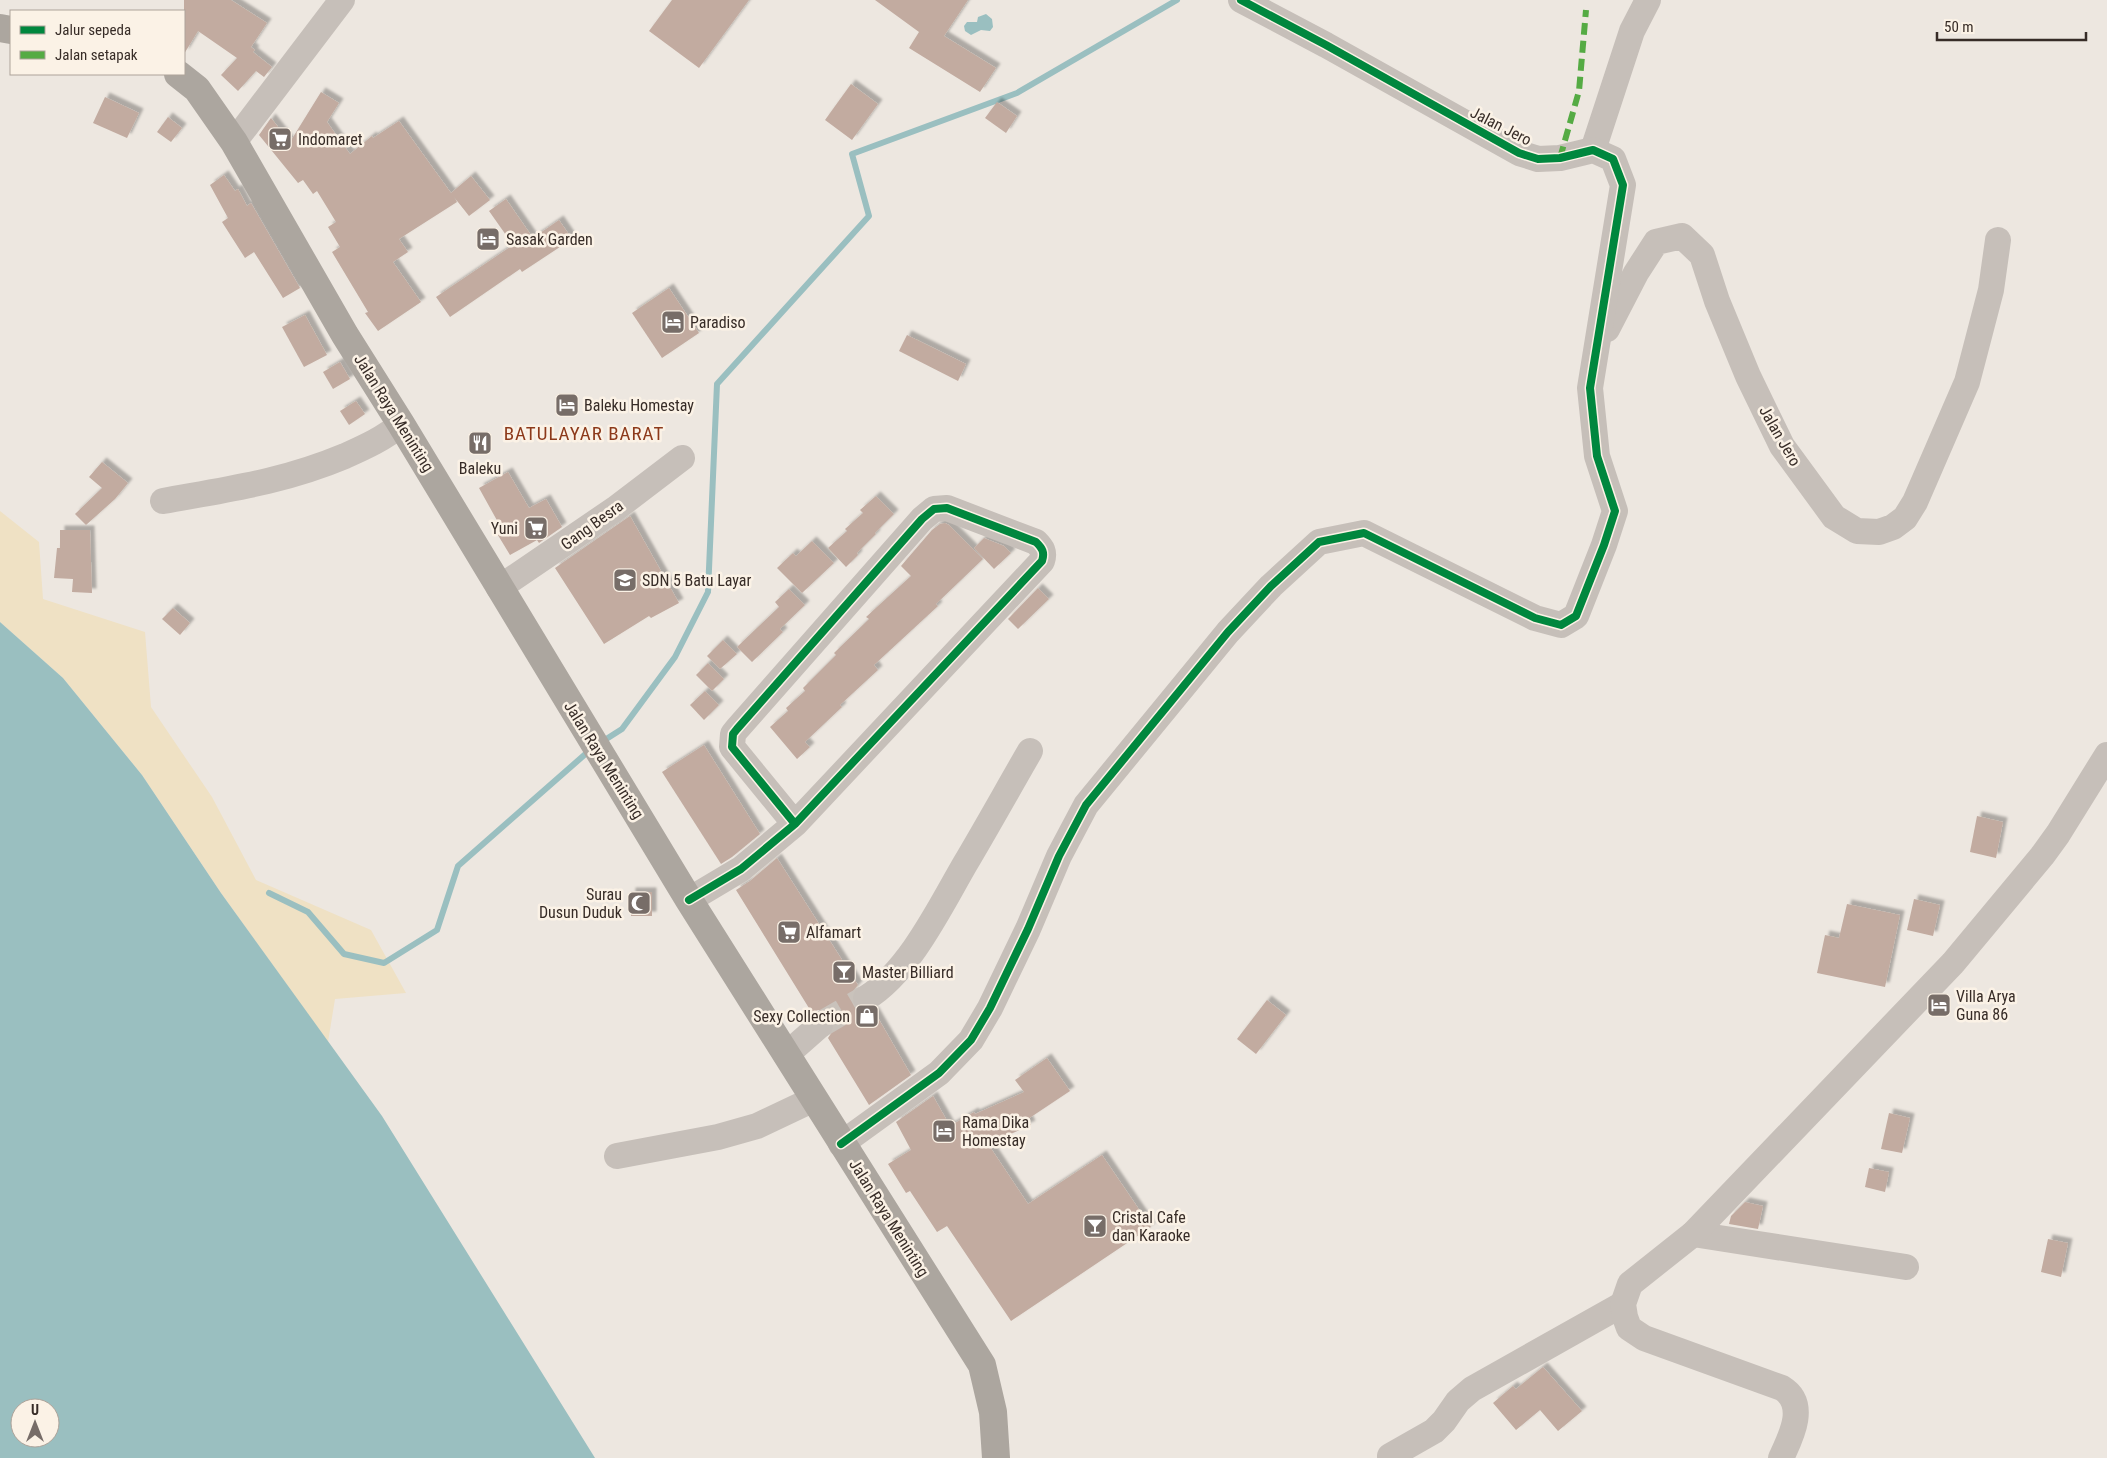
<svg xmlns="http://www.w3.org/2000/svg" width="2107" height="1458" font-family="'Roboto Condensed',sans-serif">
<defs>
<filter id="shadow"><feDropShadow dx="4.5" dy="-4.5" stdDeviation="1" flood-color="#0004"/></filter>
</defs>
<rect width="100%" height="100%" fill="#ede7e0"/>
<polygon fill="#efe1c4" points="0,511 39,542 43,599 145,632 151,707 212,797 256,880 371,930 406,993 335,999 328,1042 221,893 142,775 63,678 0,622"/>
<g fill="#9abfc0" fill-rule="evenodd">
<polygon points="986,14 992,19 993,27 990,31 981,30 971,35 965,31 964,26 967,22 977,22 978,17"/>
<path d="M0,622L63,678L142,775L221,893L382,1116L595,1458H0ZM20,1408H50V1438H20Z"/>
</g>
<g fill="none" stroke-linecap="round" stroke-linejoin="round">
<g stroke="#9abfc0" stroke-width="6">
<polyline points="600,743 622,729 675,657 708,592 717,384 869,216 852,154 1017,93 1177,0"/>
<polyline points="269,893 308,912 344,954 384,963 437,930 458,866 590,750"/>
</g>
</g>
<g fill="#c2aba0" filter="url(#shadow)">
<polygon points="184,0 231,0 267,23 251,47 255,50 253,52 272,67 264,77 256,71 238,91 221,75 237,58 198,31 184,54"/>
<polygon points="672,0 749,0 699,68 649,31"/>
<polygon points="875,0 968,0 944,36 996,68 980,92 909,48 919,32"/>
<polygon points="851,84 878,104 852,140 825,120"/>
<polygon points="321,92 339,103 327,122 350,154 372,136 373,138 399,121 451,193 471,176 490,200 469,216 454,197 457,202 399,239 408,252 393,262 421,302 378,331 365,313 368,312 332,252 340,247 328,227 336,222 317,191 313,194 303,180 298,183 259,135 271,118 290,142"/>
<polygon points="105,97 139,113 127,138 93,123"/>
<polygon points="997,102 1017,116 1006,133 985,118"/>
<polygon points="168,117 182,128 171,142 157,132"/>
<polygon points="224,175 235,191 238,189 247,206 251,203 300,288 283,298 254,252 245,258 222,222 228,218 210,185"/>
<polygon points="506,199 533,238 559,220 572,239 522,272 520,269 450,317 436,297 513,245 489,211"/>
<polygon points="669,288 699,333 662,358 632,313"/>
<polygon points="305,315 327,355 304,367 282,327"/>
<polygon points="907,335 966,364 958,381 899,351"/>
<polygon points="340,362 350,379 333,389 323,372"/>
<polygon points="356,401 365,414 349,425 340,411"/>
<polygon points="102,462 128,483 115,499 86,525 75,514 102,488 89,477"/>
<polygon points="508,472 529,508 546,499 562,527 539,543 537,540 510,555 493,527 499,524 479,488"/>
<polygon points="876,496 894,514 875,533 876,534 857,553 858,555 846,567 828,548 847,531 845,529 863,513 860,510"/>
<polygon points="630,516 679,603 651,618 649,616 604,644 555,568"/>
<polygon points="945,523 949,525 983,559 936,604 938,606 874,665 878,670 840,705 842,707 805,742 810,747 797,759 770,727 788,711 786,708 805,691 803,688 836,655 834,653 869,619 866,617 911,576 901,566 932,530 940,524"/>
<polygon points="60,530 90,530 92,593 72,592 73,579 54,578 57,548 60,548"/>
<polygon points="984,538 1004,546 1011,553 994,569 974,548"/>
<polygon points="812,541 834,563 802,593 777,568 793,553 796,556"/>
<polygon points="1038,588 1049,599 1018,629 1008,619"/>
<polygon points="789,589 805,605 780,629 783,632 752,662 737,647 779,607 775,602"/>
<polygon points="173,608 190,623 180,635 162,619"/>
<polygon points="723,640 737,654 720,669 707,656"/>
<polygon points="708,663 724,679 712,691 696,675"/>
<polygon points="705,691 719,705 704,720 690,705"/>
<polygon points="704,745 760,834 732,857 721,864 662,772"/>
<polygon points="1977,816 2003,822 1996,858 1970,852"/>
<polygon points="777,858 858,985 852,992 851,999 854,1006 860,1012 867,1013 874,1011 911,1075 869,1105 828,1038 834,1029 835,1022 832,1015 824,1011 818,1010 812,1013 736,890 750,881"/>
<rect x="631" y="892" width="21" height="24"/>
<polygon points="1914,899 1940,905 1933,936 1907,930"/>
<polygon points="1847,904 1900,915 1885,987 1817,973 1825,935 1839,938"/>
<polygon points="1267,1000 1286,1015 1256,1054 1237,1039"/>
<polygon points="1047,1058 1070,1091 1028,1119 1031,1125 988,1144 1028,1204 1102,1155 1151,1227 1011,1321 947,1226 937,1232 910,1191 906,1193 888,1164 911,1150 896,1122 933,1096 950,1126 974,1112 975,1114 1024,1092 1015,1080"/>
<polygon points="1889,1113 1910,1118 1902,1153 1881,1149"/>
<polygon points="1869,1168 1889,1172 1885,1192 1865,1187"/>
<polygon points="1745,1202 1763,1206 1758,1229 1729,1224 1731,1216"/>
<polygon points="2048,1239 2068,1243 2061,1277 2041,1272"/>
<polygon points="1543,1367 1582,1411 1558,1431 1540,1410 1516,1430 1493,1403 1513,1386 1516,1389"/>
</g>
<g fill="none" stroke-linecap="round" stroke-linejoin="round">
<polyline stroke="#c9c2bb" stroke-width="26" stroke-dasharray="26 13" stroke-linecap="butt" points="820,1025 866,998"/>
<g stroke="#c6bfb9" stroke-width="26">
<polyline points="234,142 342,0"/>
<polyline points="1593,150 1632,31 1648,0"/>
<polyline points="1607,329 1636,273 1656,242 1682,236 1702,255 1717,301 1748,376 1782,446 1834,517 1857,531 1879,532 1893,527 1905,518 1915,502 1967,382 1991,290 1998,240"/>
<path d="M163,501C229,489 283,482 345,456C365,447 385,438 401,424"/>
<polyline points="499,588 615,509 682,458"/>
<path d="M689,900L741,869L795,824L1042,561C1045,552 1042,548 1036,542L947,508L934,509L922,519L737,729L733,734L732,747L795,824"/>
<path d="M866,998C909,972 940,907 965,864C987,827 1008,789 1030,751"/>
<polyline points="786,1055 820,1025"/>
<polyline points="841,1144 939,1073 971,1040 990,1008 1028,929 1059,856 1086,805 1228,632 1271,586 1319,542 1364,533 1535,618 1561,625 1576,616 1604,545 1615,511 1597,456 1590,388 1623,185 1613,159 1593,150 1560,158 1538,159 1519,153 1326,45 1241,0"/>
<polyline points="617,1156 718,1137 757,1126 814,1099"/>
<polyline points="1693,1234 1906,1267"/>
<polyline points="1390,1456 1434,1431 1444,1421 1458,1401 1472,1389 1623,1304"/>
<path d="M1781,1458C1791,1437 1808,1404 1782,1388L1644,1338L1629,1328L1625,1317L1623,1304L1630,1284L1693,1234L1953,963L2042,856L2058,834L2107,755"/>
</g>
<g stroke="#aca69f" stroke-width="28">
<polyline points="0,28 11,30"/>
<polyline points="178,74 197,89 234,142 345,335 401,424 689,900 982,1365 993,1412 996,1458"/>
</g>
<polyline stroke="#55ab44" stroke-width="6" stroke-dasharray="12 6" stroke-linecap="butt" points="1560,158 1579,91 1586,10"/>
<g stroke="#fbf2e6" stroke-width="11">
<g id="cycleway">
<path d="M689,900L741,869L795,824L1042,561C1045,552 1042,548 1036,542L947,508L934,509L922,519L737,729L733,734L732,747L795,824"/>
<polyline points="841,1144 939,1073 971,1040 990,1008 1028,929 1059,856 1086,805 1228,632 1271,586 1319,542 1364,533 1535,618 1561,625 1576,616 1604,545 1615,511 1597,456 1590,388 1623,185 1613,159 1593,150 1560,158 1538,159 1519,153 1326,45 1241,0"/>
</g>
</g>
<use href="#cycleway" stroke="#00873e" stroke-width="8"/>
</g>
<defs>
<g id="supermarket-square" transform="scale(1.25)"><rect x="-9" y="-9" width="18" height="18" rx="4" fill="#776d68" stroke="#fbf2e6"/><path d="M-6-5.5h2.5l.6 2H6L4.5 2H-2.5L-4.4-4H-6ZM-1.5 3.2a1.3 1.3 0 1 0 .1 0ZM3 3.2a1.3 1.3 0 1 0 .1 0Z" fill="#fff"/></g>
<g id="hotel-square" transform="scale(1.25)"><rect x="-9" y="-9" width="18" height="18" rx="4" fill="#776d68" stroke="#fbf2e6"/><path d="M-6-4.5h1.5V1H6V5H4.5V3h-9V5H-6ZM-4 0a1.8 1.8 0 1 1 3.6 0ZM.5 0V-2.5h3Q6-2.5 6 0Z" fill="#fff"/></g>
<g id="restaurant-square" transform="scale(1.25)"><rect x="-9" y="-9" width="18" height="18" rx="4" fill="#776d68" stroke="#fbf2e6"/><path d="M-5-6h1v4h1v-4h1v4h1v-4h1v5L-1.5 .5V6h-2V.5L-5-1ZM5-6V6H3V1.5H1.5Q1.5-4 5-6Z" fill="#fff"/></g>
<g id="school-square" transform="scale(1.25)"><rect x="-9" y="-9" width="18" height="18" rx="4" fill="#776d68" stroke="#fbf2e6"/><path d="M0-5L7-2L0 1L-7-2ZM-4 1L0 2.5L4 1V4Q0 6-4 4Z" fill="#fff"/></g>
<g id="mosque-square" transform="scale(1.25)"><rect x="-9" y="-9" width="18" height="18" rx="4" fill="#776d68" stroke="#fbf2e6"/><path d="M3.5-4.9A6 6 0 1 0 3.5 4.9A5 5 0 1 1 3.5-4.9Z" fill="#fff"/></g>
<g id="bar-square" transform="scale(1.25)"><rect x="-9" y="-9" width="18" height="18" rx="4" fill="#776d68" stroke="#fbf2e6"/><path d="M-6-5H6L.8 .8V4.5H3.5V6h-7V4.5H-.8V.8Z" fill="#fff"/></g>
<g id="shop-square" transform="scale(1.25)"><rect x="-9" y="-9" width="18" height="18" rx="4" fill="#776d68" stroke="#fbf2e6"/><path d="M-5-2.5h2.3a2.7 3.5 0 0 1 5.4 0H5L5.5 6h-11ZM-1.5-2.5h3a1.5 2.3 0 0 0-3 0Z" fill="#fff"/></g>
</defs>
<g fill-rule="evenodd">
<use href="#supermarket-square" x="280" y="139"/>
<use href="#hotel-square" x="488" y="239"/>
<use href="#hotel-square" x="673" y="322"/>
<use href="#hotel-square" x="567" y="405"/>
<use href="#restaurant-square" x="480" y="443"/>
<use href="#supermarket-square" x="536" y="528"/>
<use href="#school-square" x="625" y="580"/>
<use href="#mosque-square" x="639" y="903"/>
<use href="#supermarket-square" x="789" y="932"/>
<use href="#bar-square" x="844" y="972"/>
<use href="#hotel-square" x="1939" y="1005"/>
<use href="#shop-square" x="867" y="1016"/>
<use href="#hotel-square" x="944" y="1131"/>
<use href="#bar-square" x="1095" y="1226"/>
</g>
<g text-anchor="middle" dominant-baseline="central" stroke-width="5" stroke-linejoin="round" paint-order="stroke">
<g font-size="16" fill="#372c27" stroke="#fbf2e6">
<text transform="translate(1501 126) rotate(27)">Jalan Jero</text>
<text transform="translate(394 413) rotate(58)">Jalan Raya Meninting</text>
<text transform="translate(1780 436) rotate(60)">Jalan Jero</text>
<text transform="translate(592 525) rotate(-36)">Gang Besra</text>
<text transform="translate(604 760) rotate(58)">Jalan Raya Meninting</text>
<text transform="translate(889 1218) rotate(58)">Jalan Raya Meninting</text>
</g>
<g font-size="16" fill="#372c27" stroke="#fbf2e6" text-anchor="start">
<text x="298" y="139">Indomaret</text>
<text x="506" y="239">Sasak Garden</text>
<text x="690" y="322">Paradiso</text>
<text x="584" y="405">Baleku Homestay</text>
<text x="480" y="468" text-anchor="middle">Baleku</text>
<text x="518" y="528" text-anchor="end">Yuni</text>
<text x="642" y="580">SDN 5 Batu Layar</text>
<text x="622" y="894" text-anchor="end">Surau<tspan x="622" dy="18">Dusun Duduk</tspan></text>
<text x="806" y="932">Alfamart</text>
<text x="862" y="972">Master Billiard</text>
<text x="1956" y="996">Villa Arya<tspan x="1956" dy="18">Guna 86</tspan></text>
<text x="850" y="1016" text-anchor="end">Sexy Collection</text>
<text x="962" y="1122">Rama Dika<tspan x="962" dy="18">Homestay</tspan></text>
<text x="1112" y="1217">Cristal Cafe<tspan x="1112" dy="18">dan Karaoke</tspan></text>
</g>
<g font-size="19" letter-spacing="1" fill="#8c391a" stroke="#fbf2e6">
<text x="584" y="433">BATULAYAR BARAT</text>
</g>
</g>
<rect x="10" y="10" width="175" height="65" fill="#fbf2e6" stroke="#ada39a"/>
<rect x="20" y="26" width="25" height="8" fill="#00873e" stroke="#ada39a"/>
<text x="55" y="35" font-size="15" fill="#372c27">Jalur sepeda</text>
<rect x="20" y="51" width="25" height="8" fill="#55ab44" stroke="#ada39a"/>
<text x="55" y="60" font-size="15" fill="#372c27">Jalan setapak</text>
<g transform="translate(35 1423)"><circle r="24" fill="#fbf2e6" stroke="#ada39a"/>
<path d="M0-4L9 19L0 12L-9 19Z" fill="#776d68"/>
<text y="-8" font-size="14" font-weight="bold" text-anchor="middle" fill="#372c27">U</text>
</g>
<path d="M1937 32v8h149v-8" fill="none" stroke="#372c27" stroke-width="2.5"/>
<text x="1944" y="32" font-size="15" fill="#372c27" stroke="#fbf2e6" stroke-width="4" paint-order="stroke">50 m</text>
</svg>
